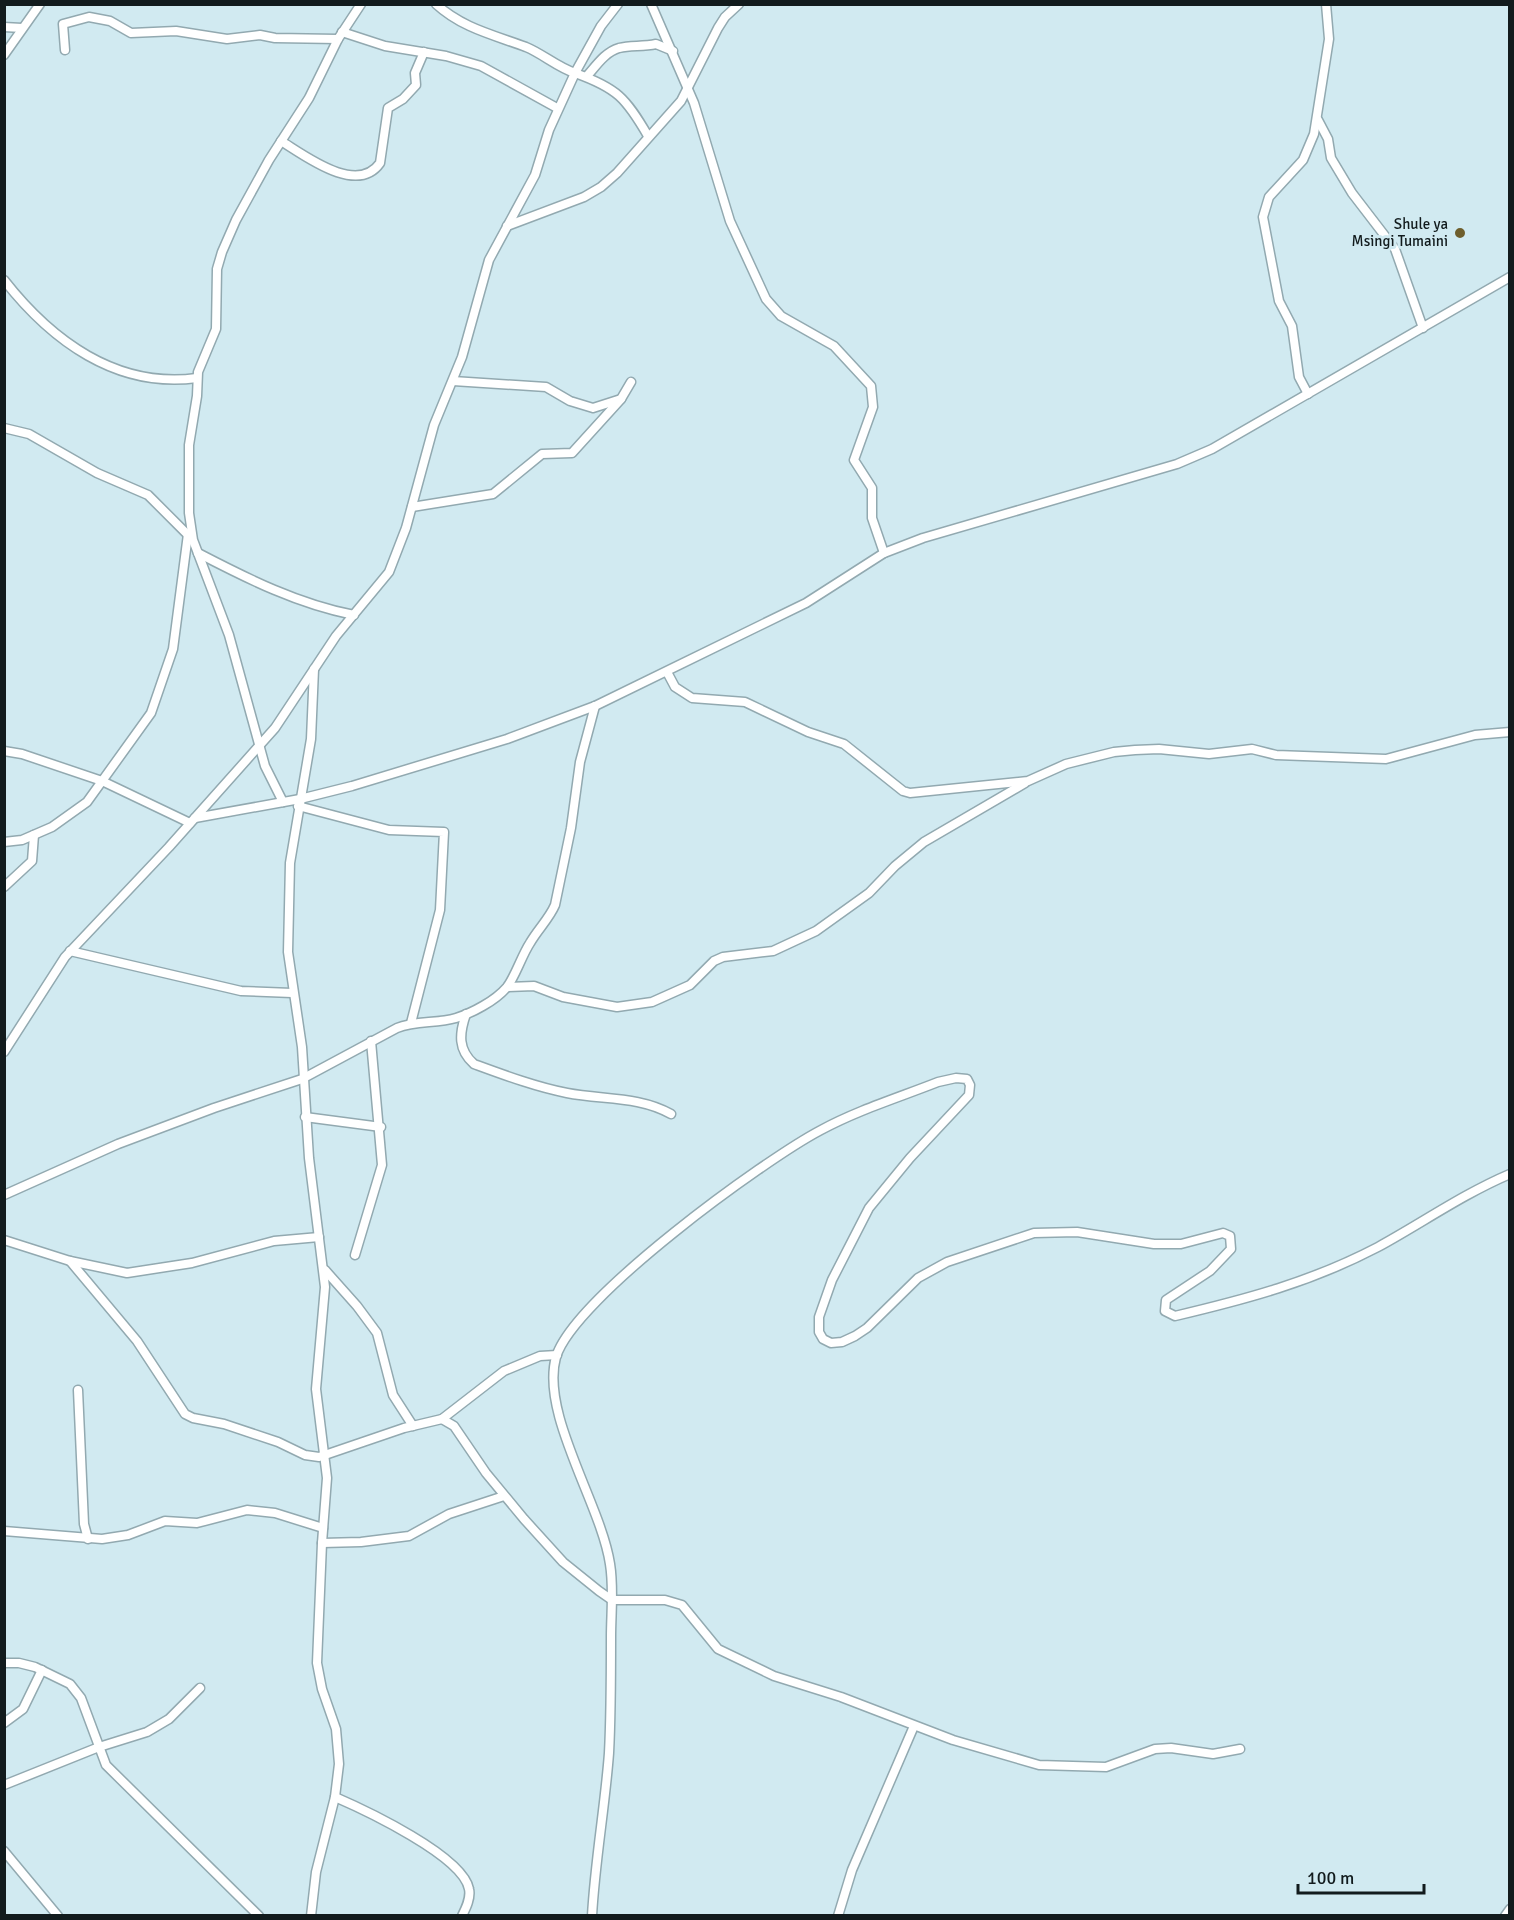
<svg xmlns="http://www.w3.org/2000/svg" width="1514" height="1920" font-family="Signika,sans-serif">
<rect width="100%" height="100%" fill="#d1eaf1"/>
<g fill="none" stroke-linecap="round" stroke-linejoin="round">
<g stroke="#92a9b0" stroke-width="11">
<g id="minor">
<path d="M436,4C462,28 494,35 526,47C543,54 557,67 575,73C617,88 626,98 648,136"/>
<polyline points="651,4 694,103 730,221 766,299 781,316 834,346 871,386 873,407 854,460 872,488 872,518 884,553"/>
<polyline points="4,27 22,28"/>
<polyline points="342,32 385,46 446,56 481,66 557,108"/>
<polyline points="65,50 63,24 89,17 110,21 131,33 176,31 227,39 260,35 275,38 338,39"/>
<polyline points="4,55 40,4"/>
<path d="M587,76C596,66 605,52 619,48C631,45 642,47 656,44L673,51"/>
<polyline points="1318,120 1328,139 1331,158 1352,193 1395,249 1423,328"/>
<path d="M281,141C304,155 357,196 380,163L388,108L403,99L416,85L415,73L424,52"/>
<polyline points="507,226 584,197 601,187 617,173 681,101 718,28 725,17 739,4"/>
<path d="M4,280C51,340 116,389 197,378"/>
<polyline points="453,381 546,387 570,401 593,408 621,399 631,382"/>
<polyline points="1308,394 1299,377 1292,326 1279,301 1263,217 1269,197 1303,160 1314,134 1329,39 1326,4"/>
<polyline points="4,428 29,434 97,473 148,495 190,537"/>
<polyline points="412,507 493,494 542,454 572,453 621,399"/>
<path d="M198,553C248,579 298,604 354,615"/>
<polyline points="667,672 675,687 692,698 745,702 808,732 844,744 903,791 910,793 1028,781 1066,764 1114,752 1135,750 1159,749 1209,754 1252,749 1276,755 1386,759 1475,735 1510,732"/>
<polyline points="4,751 22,754 102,781 190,823"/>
<polyline points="283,802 265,766 229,635 193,540 189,513 189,445 197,396 198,372 216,329 217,269 222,252 236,220 269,160 309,98 338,39 361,4"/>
<polyline points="298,806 389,830 444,832 440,910 411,1023"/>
<polyline points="195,818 300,799 352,786 507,739 595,706 806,603 884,553 923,538 1177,464 1212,449 1510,277"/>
<polyline points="4,842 22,840 52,827 87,802 151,713 173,649 188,534"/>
<polyline points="4,887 32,861 34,835"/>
<polyline points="70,951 241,991 292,993"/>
<polyline points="508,987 534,986 563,997 617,1007 652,1002 690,985 714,961 723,957 773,951 816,931 869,893 895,866 924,842 1025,783"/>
<path d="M466,1014C459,1034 458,1050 474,1064C504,1075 536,1087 567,1093C603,1100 639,1096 671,1114"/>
<polyline points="4,1052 65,957 169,847 275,728 336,636 389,572 406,528 434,425 462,357 489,260 535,175 549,130 575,73 601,26 618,4"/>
<polyline points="305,1117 381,1127"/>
<path d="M4,1195L118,1144L214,1108L302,1079L397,1028C416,1020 436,1024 456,1018C472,1013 495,1001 507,987C515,977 522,955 530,943C538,929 549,919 555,905L571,828L580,762L595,706"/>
<polyline points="4,1240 70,1261 127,1273 192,1263 274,1241 319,1237"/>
<polyline points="355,1255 382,1165 371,1041"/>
<polyline points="70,1261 137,1341 185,1414 193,1418 224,1424 278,1442 305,1455 319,1457 404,1428 442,1419 504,1371 540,1356 557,1355"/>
<polyline points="325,1270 357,1306 377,1333 393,1395 413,1426"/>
<polyline points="78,1390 84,1524 88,1539"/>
<polyline points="442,1419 454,1426 486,1473 524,1519 563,1562 599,1591 612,1600 665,1600 682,1605 718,1649 774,1676 841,1697 953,1740 1039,1765 1106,1767 1155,1749 1171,1748 1213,1754 1240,1749"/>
<polyline points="4,1531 102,1539 128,1535 165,1521 197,1523 247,1510 275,1513 323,1528"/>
<polyline points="322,1543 361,1542 409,1536 449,1514 504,1496"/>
<polyline points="4,1663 19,1663 35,1667 70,1684 81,1698 106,1765 259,1916"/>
<polyline points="4,1723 23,1709 42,1670"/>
<polyline points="4,1785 99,1747 147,1732 169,1719 200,1688"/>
<path d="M335,1797C365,1810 463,1856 469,1889C471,1898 466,1908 462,1916"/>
<polyline points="4,1851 58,1916"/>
<polyline points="311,1916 316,1872 335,1797 339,1764 336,1729 322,1689 317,1663 322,1543 327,1478 316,1389 325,1287 309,1158 302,1047 288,952 290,863 311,739 314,669"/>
<path d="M592,1916C595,1861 605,1807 609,1753C611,1715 611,1676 611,1637C611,1613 614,1588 610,1564C601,1504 540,1414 556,1357C574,1298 764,1160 821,1130C858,1110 900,1097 938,1082L956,1078L967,1079L970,1085L969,1095L910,1158L869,1208L832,1280L819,1317V1332L823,1339L831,1343L842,1342L855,1336L867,1328L918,1278L947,1262L1034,1233L1077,1232L1154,1244H1181L1223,1233L1230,1236L1231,1249L1210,1271L1166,1300L1165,1311L1175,1316C1247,1299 1311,1282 1378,1247C1422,1223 1463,1194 1510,1174"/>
<polyline points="838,1916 852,1870 914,1726"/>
<polyline points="1505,1916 1510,1909"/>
</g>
</g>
<use href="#minor" stroke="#fff" stroke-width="8"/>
</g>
<circle fill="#6e5e2c" stroke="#d1eaf1" stroke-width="2" cx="1460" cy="233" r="6"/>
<g text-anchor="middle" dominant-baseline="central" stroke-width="6" stroke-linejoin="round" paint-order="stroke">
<g font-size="15" fill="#121b1d" stroke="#d1eaf1" text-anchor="end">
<text x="1448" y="224">Shule ya<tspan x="1448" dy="17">Msingi Tumaini</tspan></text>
</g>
</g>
<rect width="1514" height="1920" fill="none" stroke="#121b1d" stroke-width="12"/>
<path d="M1298 1884v9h126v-9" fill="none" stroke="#121b1d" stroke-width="3"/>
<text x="1307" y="1884" font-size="18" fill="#121b1d" stroke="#d1eaf1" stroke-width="4.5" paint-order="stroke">100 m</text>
</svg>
